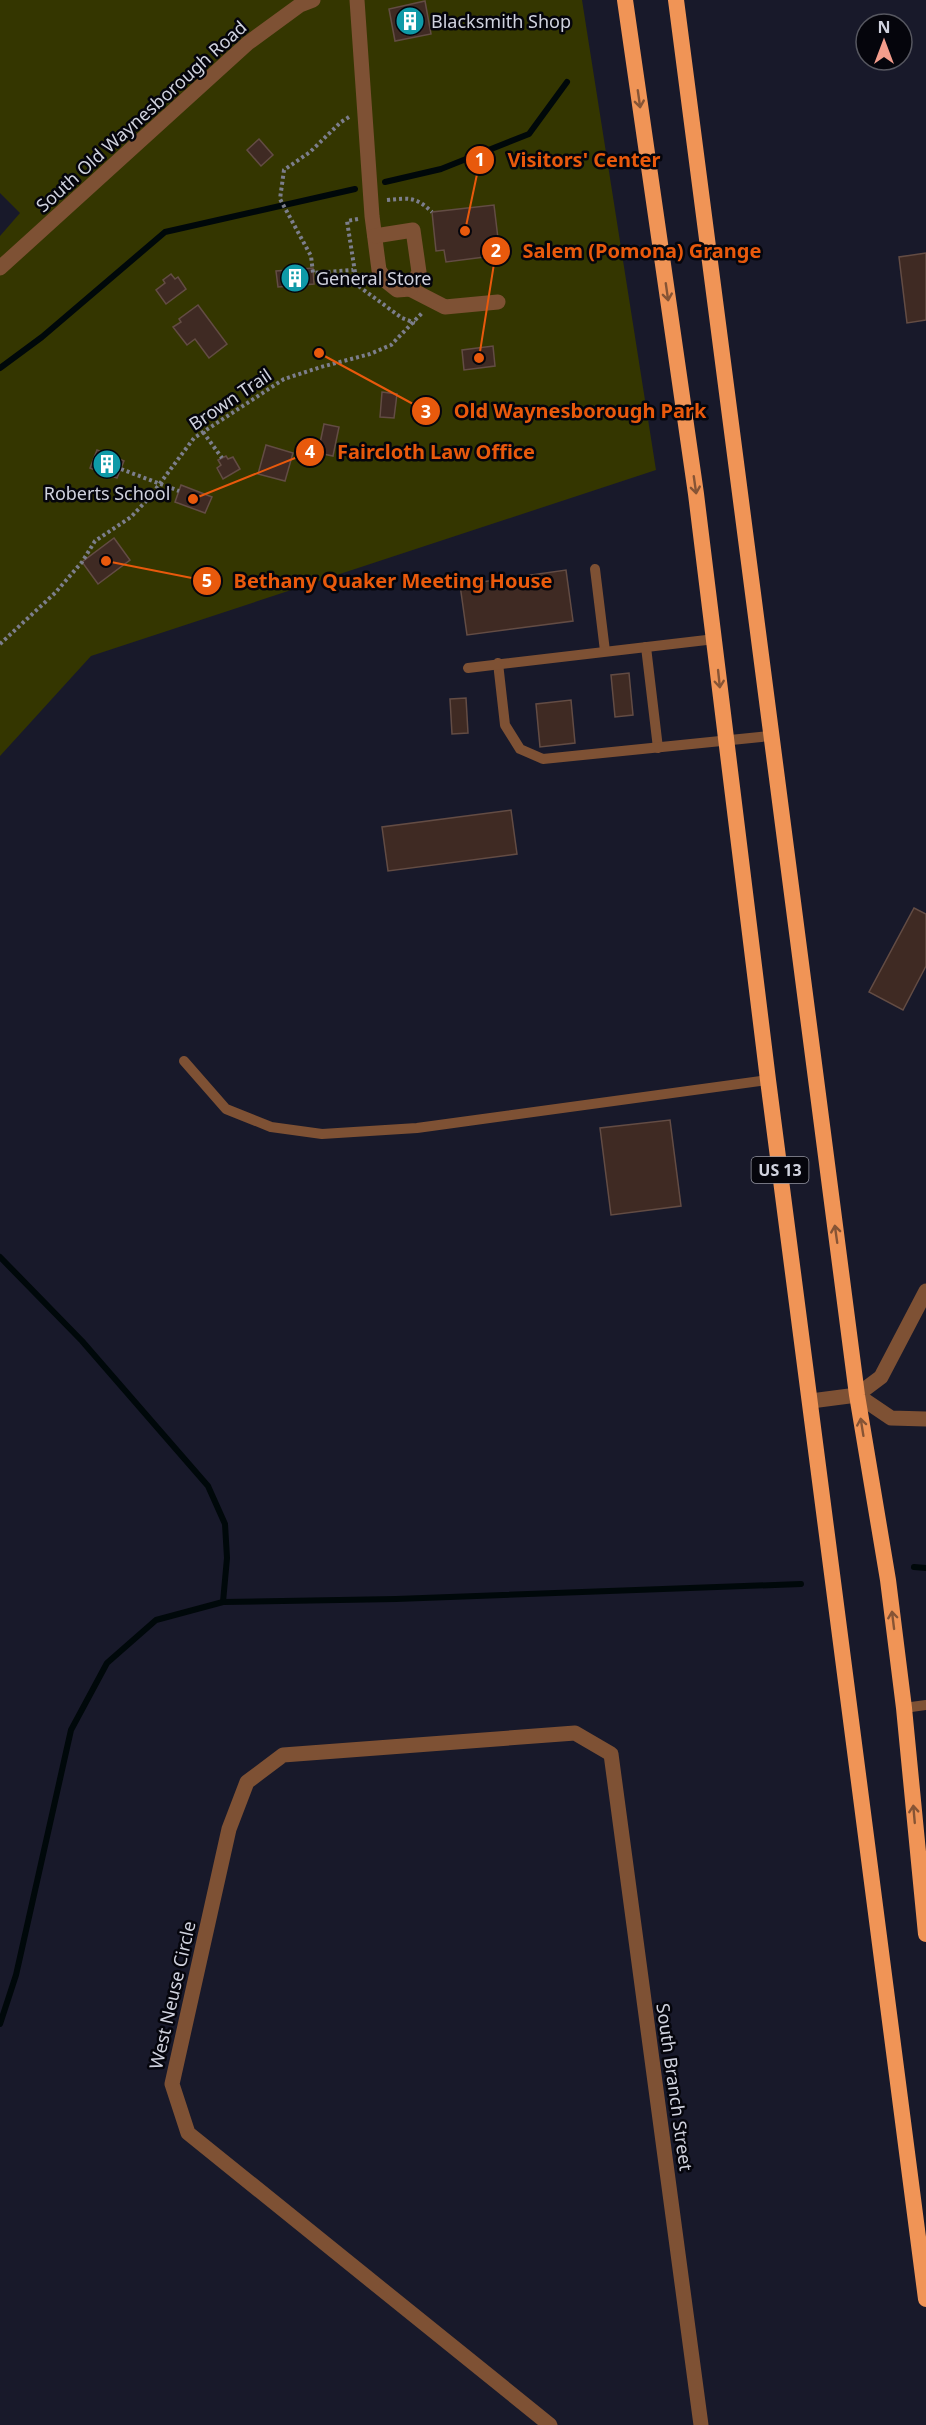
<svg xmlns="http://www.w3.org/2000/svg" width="926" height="2425" font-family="'Noto Sans',sans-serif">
<rect width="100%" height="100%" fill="#18192a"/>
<polygon fill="#343600" points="0,0 582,0 656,470 91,656 0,756 0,236 20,213 0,193"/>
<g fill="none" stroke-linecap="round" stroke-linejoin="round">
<g stroke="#00080a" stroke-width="6">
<polyline points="385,182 441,169 529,134 567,82"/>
<polyline points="0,368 42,337 165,232 355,189"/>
<polyline points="0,1257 82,1341 208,1486 225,1524 227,1558 223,1602"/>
<polyline points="914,1567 926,1568"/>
<polyline points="0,2024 16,1975 71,1730 107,1663 156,1620 223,1602 396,1599 801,1584"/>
</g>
</g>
<g fill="#3f2a23" stroke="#634c44" stroke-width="1.5">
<polygon points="425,1 431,34 395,41 389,9"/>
<polygon points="259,139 273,155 261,166 247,150"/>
<polygon points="494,205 500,255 446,262 444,250 436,251 432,212"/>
<polygon points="926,253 926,320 907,323 899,257"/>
<polygon points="313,268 314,284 278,287 276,271"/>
<polygon points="171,274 175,279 178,277 186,289 166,304 156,290 165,283 163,280"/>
<polygon points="198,305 227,344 209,358 195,339 187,345 173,327 181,322 179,319"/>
<polygon points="493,346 495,366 464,370 462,350"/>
<polygon points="382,392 397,394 394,418 380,417"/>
<polygon points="324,424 339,427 333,456 318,453"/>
<polygon points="266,445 293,453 285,481 258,474"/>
<polygon points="97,450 124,461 117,478 90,468"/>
<polygon points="226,456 228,459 233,457 240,469 223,479 217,468 221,465 218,460"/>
<polygon points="181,485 212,497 205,513 175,502"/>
<polygon points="114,538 130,560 98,584 82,562"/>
<polygon points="566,570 573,621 467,635 460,585"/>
<polygon points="629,673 633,715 615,717 611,675"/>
<polygon points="466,698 468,733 452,734 450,699"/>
<polygon points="571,700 575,743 540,747 536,704"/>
<polygon points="511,810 517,854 388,871 382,827"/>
<polygon points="914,908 926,914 926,966 903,1010 869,992"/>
<polygon points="670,1120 681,1206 611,1215 600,1128"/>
</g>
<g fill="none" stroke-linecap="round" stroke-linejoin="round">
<g stroke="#7c7e8c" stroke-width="4" stroke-dasharray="3 3" stroke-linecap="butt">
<polyline points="349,117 341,122 310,152 284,170 280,199 311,256 313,273 353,270"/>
<path d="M387,200C409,198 415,196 432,212"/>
<polyline points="358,219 347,221 357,285 402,318 415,323"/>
<polyline points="203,432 222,458"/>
<polyline points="121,469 179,491"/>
<polyline points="0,644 55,593 82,562 95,541 131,517 149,498 194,438 284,379 321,367 370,354 391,345 423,312"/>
</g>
<g stroke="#7e5134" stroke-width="10">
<polyline points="595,569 605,651"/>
<polyline points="646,647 658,748"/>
<polyline points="498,663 505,725 520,749 543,759 770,736"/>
<polyline points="468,668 715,639"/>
<polyline points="184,1061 226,1109 271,1127 322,1134 417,1128 768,1080"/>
<polyline points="904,1708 926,1705"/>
</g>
<g stroke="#7e5134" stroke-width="15">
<polyline points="357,0 372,216 379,270 387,282 397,290 410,289 445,307 498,302"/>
<polyline points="375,236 413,230 419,272 410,289"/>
<polyline points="0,268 248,43 300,5 313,0"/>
<polyline points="857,1395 881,1377 926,1291"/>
<polyline points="811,1401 857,1395 891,1418 926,1419"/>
<polyline points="550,2425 188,2133 172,2084 229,1829 247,1782 283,1755 575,1733 611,1754 701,2425"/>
</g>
<g stroke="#f09456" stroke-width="16">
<polyline points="625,0 696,494 768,1080 926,2299"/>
<polyline points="676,0 857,1395 888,1580 904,1708 926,1934"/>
</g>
</g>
<defs><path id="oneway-shaft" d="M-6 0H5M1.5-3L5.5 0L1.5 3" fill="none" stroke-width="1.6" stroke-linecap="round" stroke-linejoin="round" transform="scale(1.5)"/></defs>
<g stroke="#865435">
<use href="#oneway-shaft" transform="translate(639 99) rotate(82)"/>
<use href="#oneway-shaft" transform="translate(667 292) rotate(82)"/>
<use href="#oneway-shaft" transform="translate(695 485) rotate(82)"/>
<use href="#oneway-shaft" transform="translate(719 679) rotate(84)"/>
<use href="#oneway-shaft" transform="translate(836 1234) rotate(-98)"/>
<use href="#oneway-shaft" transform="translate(862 1427) rotate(-99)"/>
<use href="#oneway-shaft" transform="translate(893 1620) rotate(-97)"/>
<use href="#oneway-shaft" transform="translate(914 1814) rotate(-95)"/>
</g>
<defs>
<g id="building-disc" transform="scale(1.5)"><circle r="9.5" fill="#0f9aa8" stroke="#05050c"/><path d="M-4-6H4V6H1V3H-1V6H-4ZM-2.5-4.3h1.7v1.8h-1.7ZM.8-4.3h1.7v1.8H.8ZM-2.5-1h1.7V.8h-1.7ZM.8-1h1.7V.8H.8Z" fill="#fff"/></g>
</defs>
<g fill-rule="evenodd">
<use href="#building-disc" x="410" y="21"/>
<use href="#building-disc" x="295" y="278"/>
<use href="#building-disc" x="107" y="464"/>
</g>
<g text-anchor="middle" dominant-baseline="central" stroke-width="5" stroke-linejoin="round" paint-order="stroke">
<rect fill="#05050c" stroke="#93949f" stroke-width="1.5" x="751.5" y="1157" width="57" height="26" rx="4.5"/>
<g font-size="16" font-weight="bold" fill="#d0d2de">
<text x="780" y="1170">US 13</text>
</g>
<g font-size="18" fill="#d0d2de" stroke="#05050c" text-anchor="start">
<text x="431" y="21">Blacksmith Shop</text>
<text x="316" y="278">General Store</text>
<text x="107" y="493" text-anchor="middle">Roberts School</text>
</g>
<g font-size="18" fill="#d0d2de" stroke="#05050c">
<text transform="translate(141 116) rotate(-42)">South Old Waynesborough Road</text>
<text transform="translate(230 399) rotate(-34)">Brown Trail</text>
<text transform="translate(172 1995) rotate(-77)">West Neuse Circle</text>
<text transform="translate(675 2087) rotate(82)">South Branch Street</text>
</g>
</g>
<path fill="none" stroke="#e8590c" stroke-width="2" d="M465 231L480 160M479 358L496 251M319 353L426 411M193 499L310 452M106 561L207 581"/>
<g fill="#e8590c" stroke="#05050c" stroke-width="2">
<circle cx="465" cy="231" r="6"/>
<circle cx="479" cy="358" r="6"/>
<circle cx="319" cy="353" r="6"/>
<circle cx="193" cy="499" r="6"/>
<circle cx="106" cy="561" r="6"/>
<circle cx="480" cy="160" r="15"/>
<circle cx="496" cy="251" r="15"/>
<circle cx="426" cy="411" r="15"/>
<circle cx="310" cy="452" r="15"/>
<circle cx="207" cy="581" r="15"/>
</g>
<g font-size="18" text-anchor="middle" font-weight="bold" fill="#fff">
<text x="480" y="166">1</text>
<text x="496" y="257">2</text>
<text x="426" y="418">3</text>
<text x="310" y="458">4</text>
<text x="207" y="587">5</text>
</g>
<g font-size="20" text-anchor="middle" font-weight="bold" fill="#e8590c" stroke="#05050c" stroke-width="5" stroke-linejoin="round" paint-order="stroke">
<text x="584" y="167">Visitors' Center</text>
<text x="642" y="258">Salem (Pomona) Grange</text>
<text x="580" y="418">Old Waynesborough Park</text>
<text x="436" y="459">Faircloth Law Office</text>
<text x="393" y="588">Bethany Quaker Meeting House</text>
</g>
<g transform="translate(884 42)"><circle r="28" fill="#05050c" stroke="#565760" stroke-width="1.5"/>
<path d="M0-4.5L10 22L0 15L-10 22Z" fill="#f49d8c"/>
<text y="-9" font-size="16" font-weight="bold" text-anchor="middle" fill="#d0d2de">N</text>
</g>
</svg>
